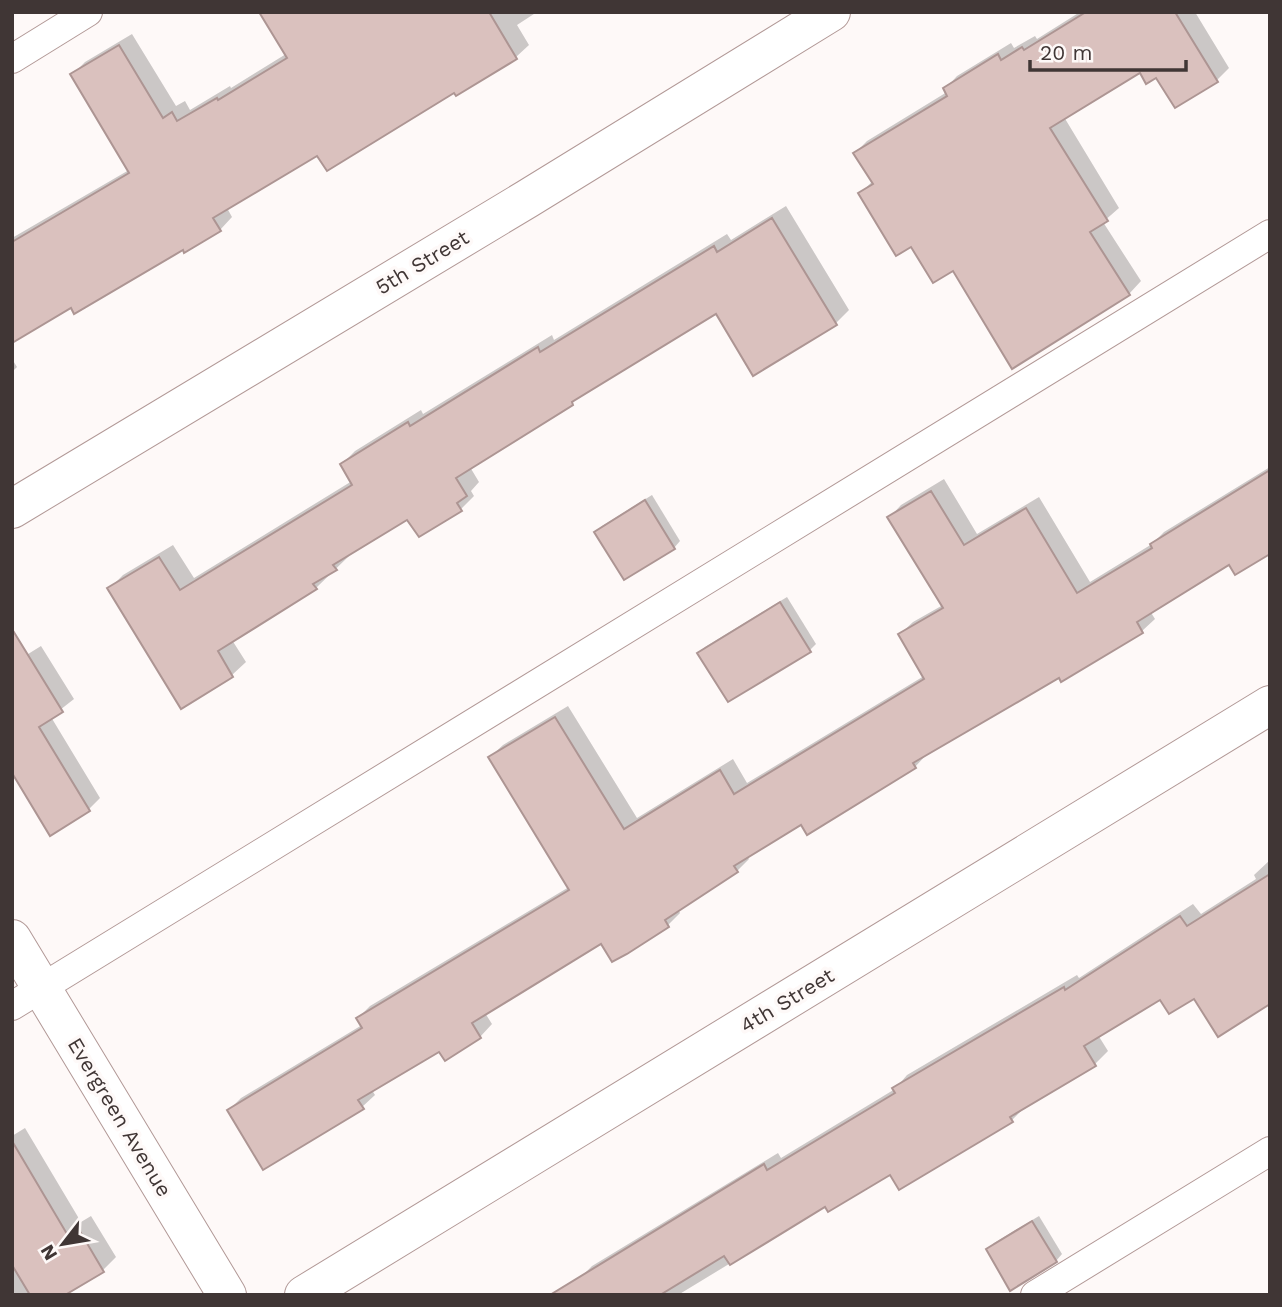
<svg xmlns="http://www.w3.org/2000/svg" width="1282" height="1307" font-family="'Work Sans',sans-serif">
<rect width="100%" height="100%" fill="#fef9f8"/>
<g fill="#0003">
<polygon points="354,12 537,12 517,25 529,45 516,57 455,90 318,153 227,208 232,217 220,230 71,306 12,341 12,238 129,170 72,75 85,62 132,34 176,106 185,101 190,110 230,86 231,88"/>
<polygon points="1080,12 1195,12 1229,68 1217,80 1176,106 1157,75 1141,71 1064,117 1119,208 1103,222 1141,281 1129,294 954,268 911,245 860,193 873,181 855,153 867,141 947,92 945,89 957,76 1011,43 1014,48 1035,36 1037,39"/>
<polygon points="786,206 849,310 836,323 716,312 581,394 572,403 470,467 479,482 471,491 474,496 461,509 408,517 348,554 349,556 316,588 232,640 246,662 232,675 182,706 110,588 123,575 173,545 194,578 352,481 342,464 355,451 421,410 423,414 552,335 554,340 727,234 731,240"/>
<polygon points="12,359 17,367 12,372"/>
<polygon points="1270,467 1270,552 1230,562 1150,611 1155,619 1142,631 1062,679 1060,676 927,754 915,767 802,823 747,856 749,859 737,871 678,909 680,913 668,925 602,941 485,1013 492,1024 480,1037 440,1049 372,1090 375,1095 362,1107 229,1110 241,1098 362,1025 358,1018 370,1006 569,887 490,757 503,745 568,706 637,818 733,759 747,783 924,676 900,634 913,622 943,605 889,518 901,505 944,479 977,534 1039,497 1090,582 1152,544 1164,532"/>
<polygon points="652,495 680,541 674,548 596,532 602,526"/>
<polygon points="787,597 816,644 810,650 699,653 705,647"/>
<polygon points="41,646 74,699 51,717 100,798 88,810 55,831 12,664"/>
<polygon points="1270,860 1270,1001 1195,996 1161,997 1098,1035 1108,1051 1095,1064 1025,1107 1012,1120 891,1172 826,1205 678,1295 577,1295 579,1279 592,1266 778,1153 781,1158 895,1089 907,1075 1077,975 1079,978 1193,904 1201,914 1256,879 1254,875"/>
<polygon points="25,1128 81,1222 91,1216 116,1257 103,1270 61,1295 12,1295 12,1136"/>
<polygon points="1039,1216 1062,1254 1056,1261 988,1250 994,1243"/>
</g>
<g fill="#dac1be" stroke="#ad9593" stroke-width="2">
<polygon points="259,12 489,12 517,59 456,96 454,93 327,171 317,156 213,218 221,231 184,253 183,250 74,314 71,308 12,343 12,242 129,173 70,74 119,45 163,118 172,112 177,121 217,98 218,100 287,58"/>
<polygon points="1086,12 1175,12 1218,82 1175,108 1156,78 1146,84 1140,73 1050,128 1108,221 1090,232 1130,295 1012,369 953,271 933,283 911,247 896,256 858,193 873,184 853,153 947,96 943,88 998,54 1001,60 1022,47 1024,50"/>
<polygon points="772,218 837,325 753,376 716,314 572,402 573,405 456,478 467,496 457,503 462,511 419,537 407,520 333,565 337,570 313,584 317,589 218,651 233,677 181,709 107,588 159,557 180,590 352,485 340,464 408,422 410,426 538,347 540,352 714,246 717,252"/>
<polygon points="1270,470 1270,554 1235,575 1229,565 1137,622 1143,633 1061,682 1059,678 913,763 916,768 807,835 801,825 734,866 738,872 665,920 669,927 627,954 612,962 601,944 472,1023 481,1038 445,1061 439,1052 358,1100 364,1109 263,1170 227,1110 362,1028 356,1018 569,890 488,757 555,717 624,829 720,770 734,794 924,679 898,634 943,608 887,517 931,491 964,545 1026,508 1077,593 1152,548 1150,544"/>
<polygon points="645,500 675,549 624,580 594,532"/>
<polygon points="780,602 811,652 728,702 697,653"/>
<polygon points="12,629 63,712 39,727 90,811 50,836 12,773"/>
<polygon points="1270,874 1270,1004 1218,1037 1194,999 1169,1014 1160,1000 1084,1046 1096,1066 1010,1117 1013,1122 899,1190 890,1175 828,1212 825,1207 730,1265 724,1256 660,1295 550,1295 764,1164 767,1170 895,1093 892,1088 1064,987 1065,990 1180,916 1187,926"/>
<polygon points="12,1141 67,1234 78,1228 104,1272 65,1295 30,1295 12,1265"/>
<polygon points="1032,1221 1057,1262 1010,1291 986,1249"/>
</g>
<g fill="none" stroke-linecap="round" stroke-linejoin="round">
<g stroke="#b29997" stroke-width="30">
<g id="lane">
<polyline points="12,59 88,12"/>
<polyline points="12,1006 1270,234"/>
<polyline points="1035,1295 1270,1151"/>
</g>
</g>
<g stroke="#b29997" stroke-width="40">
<g id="street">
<polyline points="12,509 527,199 831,12"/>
<polyline points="12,939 227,1295"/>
<polyline points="304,1295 1270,705"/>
</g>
</g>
<use href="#lane" stroke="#fff" stroke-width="28"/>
<use href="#street" stroke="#fff" stroke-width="38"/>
</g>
<g text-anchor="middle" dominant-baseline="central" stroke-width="7" stroke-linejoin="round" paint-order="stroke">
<g font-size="21" fill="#403635" stroke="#fef9f8">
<text transform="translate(422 262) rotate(-31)">5th Street</text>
<text transform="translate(787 1000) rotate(-31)">4th Street</text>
<text transform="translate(120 1117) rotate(59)">Evergreen Avenue</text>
</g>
</g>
<rect width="1282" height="1307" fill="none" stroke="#403635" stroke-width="28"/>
<g transform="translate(63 1244) rotate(239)" stroke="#fef9f8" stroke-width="5" paint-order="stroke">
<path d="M0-5L12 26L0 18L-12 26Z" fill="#403635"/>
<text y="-10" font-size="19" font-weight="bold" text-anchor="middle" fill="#403635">N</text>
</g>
<path d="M1030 60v10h156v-10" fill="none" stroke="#403635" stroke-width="3.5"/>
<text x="1040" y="60" font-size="21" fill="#403635" stroke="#fef9f8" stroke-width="5" paint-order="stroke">20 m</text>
</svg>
